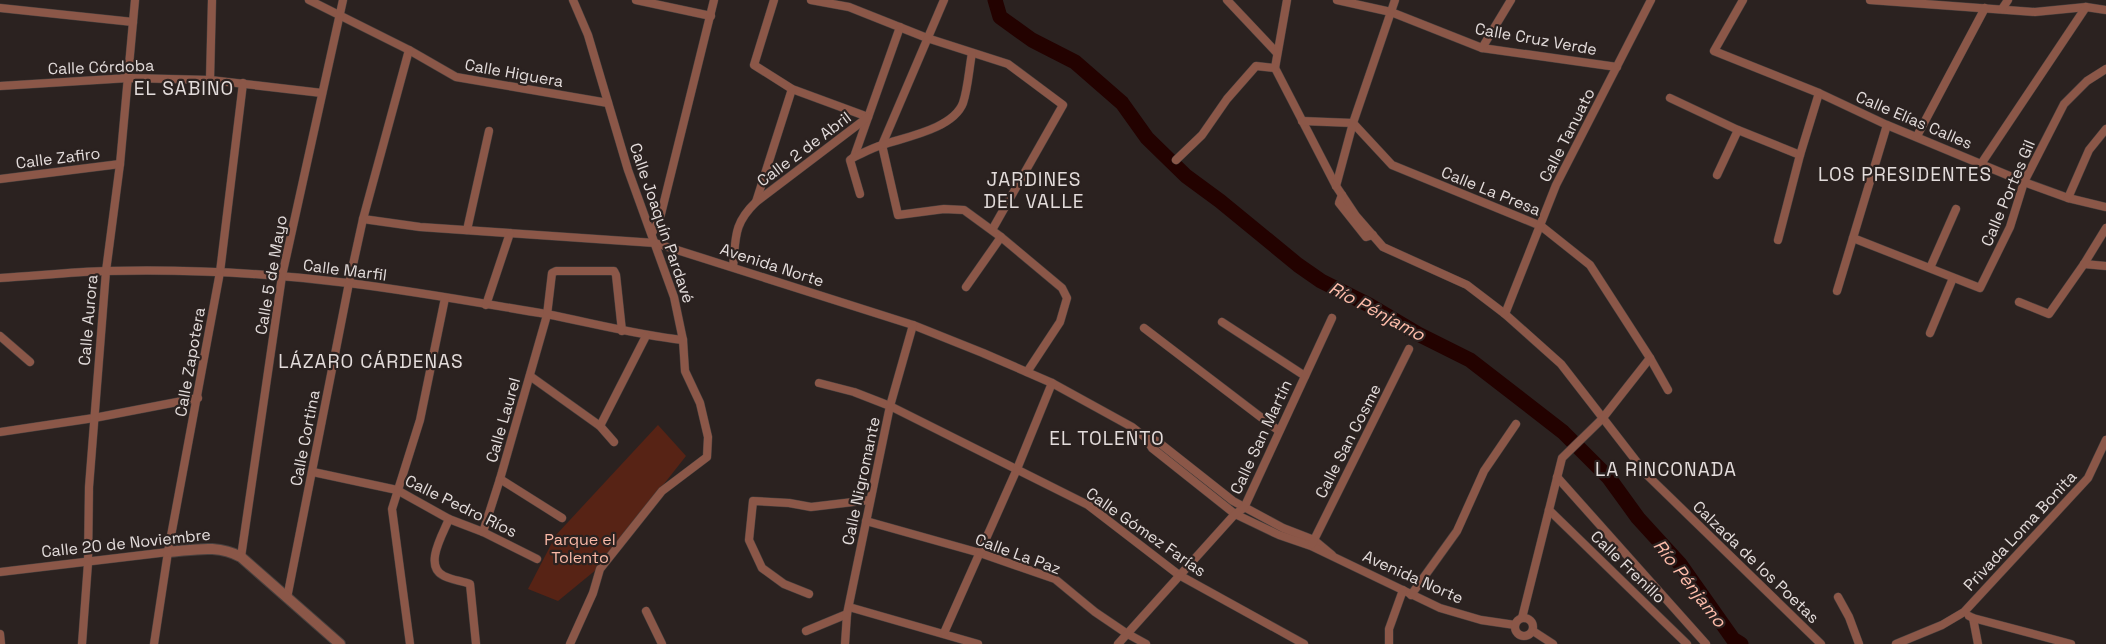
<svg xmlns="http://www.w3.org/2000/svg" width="2106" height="644" font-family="'Space Grotesk',sans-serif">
<rect width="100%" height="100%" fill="#2b2220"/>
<polygon fill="#572315" points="658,425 686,456 597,569 558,601 528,589 556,535"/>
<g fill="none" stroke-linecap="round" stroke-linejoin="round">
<polyline stroke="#230200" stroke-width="15" points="995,0 1000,17 1032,40 1075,62 1122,103 1147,138 1186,176 1220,201 1298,265 1321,281 1369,305 1418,334 1470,360 1563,432 1609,478 1638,518 1680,564 1733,639 1741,644"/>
<g stroke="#48403e" stroke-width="9">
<g id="minor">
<polyline points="309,0 409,50 456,77 608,103"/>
<polyline points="636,0 711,16"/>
<polyline points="774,0 754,65 792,89 868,117"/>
<polyline points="811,0 849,7 927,38 1008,64 1063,105 992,230"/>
<polyline points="944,0 882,145 898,215 944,209 964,210 1001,237 1062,288 1067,298 1060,322 1027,372"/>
<polyline points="1227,0 1277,53"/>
<polyline points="1337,0 1391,12 1482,48 1617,67"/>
<polyline points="1743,0 1714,51 1819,93 1887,125 2024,182 2068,198 2106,207"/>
<polyline points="1870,0 2035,12 2086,7 2106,10"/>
<polyline points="0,8 133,22"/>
<polyline points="2002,9 2008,0"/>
<polyline points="1482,48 1511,0"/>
<polyline points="1275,68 1336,186 1356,216 1383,247 1467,285 1505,314 1561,364 1647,475 1821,644"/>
<polyline points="1275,68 1287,0"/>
<polyline points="210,80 212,0"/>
<polyline points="0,86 129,78 210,80 322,93"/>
<polyline points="1670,98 1738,130 1800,155"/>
<polyline points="1302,121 1353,123 1392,165 1541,226 1590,265 1650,358 1668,390"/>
<polyline points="1917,136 1985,8"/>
<polyline points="854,157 900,27"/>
<polyline points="1176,160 1202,135 1227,99 1256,66 1275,68"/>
<polyline points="1981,164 2086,7"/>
<polyline points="1717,175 1738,130"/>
<polyline points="0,179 120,164"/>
<polyline points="1336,186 1353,123 1395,0"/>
<path d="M860,194L850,160L854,157C863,153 872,148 882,145C905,137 953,129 963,103C968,88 969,69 972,53"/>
<polyline points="1342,195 1339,203 1366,237 1373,235"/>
<polyline points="2068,198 2089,150 2106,129"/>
<polyline points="756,202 792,89"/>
<polyline points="363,219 420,227 655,243 913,325 983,353 1052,383 1132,427 1146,438 1157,441 1233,501 1283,528 1314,540 1332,555"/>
<polyline points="467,230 489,131"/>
<polyline points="652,233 660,218 714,0"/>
<polyline points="1853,238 1980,288 2010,227 2024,182 2064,104 2087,81 2106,69"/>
<polyline points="1778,240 1800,155 1819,93"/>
<polyline points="2084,264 2106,266"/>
<path d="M733,267C736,238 733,224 756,202L868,117"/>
<polyline points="1930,268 1956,209"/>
<path d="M0,278C35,276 71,272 106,271C186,269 268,273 348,283C414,291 480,303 546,314C592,323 637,335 683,340"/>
<polyline points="966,287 1001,237"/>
<polyline points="1837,291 1887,125"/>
<polyline points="2019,302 2049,314 2084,264 2106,228"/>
<polyline points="486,305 510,233"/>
<polyline points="1505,314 1556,185 1651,0"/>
<polyline points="1222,322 1305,376"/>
<polyline points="1144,328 1279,431"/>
<polyline points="1930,333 1953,278"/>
<polyline points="0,336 30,362"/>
<polyline points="530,376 600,426 614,442"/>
<polyline points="819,383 854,392 890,406 1088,505 1179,575 1304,644"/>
<polyline points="600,426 646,336"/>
<polyline points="0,432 94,418 198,398"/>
<polyline points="1146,438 1152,448 1235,514 1279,535 1311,546 1440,608 1481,620 1515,625"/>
<polyline points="313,472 397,490 449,519 483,532 537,559"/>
<polyline points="1557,477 1706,644"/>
<polyline points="500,479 562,518"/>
<polyline points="1549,510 1687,644"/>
<path d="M449,519C443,534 423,566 444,576C452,580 462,581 470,584L476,644"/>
<polyline points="866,521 980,553 1055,579 1095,612 1126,633 1146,644"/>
<polyline points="483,532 500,479 547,315 552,273 556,271 614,271 616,275 622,331"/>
<polyline points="1312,544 1409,349"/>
<polyline points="241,557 282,276 343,0"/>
<polyline points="0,572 168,552"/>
<polyline points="809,594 784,584 762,568 749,540 753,501 789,503 811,507 870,500"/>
<polyline points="1411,595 1457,531 1484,471 1516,424"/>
<polyline points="1838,597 1849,617 1859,644"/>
<polyline points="287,598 349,283 363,219 409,50"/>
<polyline points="849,607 978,644"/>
<polyline points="646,611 662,644"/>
<polyline points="1969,616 1973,618 1978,644"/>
<circle cx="1524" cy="627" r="9"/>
<polyline points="1522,618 1562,458 1602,419 1650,358"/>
<polyline points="1973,618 2071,644"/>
<polyline points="806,631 847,614"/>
<polyline points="1533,631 1553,644"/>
<polyline points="944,633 1017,469 1052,383"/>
<polyline points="0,634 1,644"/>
<polyline points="82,644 88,563 89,487 106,271 120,164 135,0"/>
<polyline points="154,644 168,552 220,272 243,83"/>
<polyline points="410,644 392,509 420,420 445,298"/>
<polyline points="570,644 593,593 600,569 662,491 707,457 708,437 700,403 685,371 683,340 674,297 628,170 588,35 573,0"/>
<polyline points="845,644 847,614 890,406 913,325"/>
<polyline points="1118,644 1235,514 1244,508 1332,318"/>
<polyline points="1389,644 1389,629 1403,590"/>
<polyline points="1896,644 1942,625 1964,612 2088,478 2106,440"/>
</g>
</g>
<g stroke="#48403e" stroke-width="12">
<path id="tertiary" d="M168,552C195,550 217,544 241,557L340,644"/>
</g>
<use href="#minor" stroke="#8b5748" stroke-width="8"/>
<use href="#tertiary" stroke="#8b5748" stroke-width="10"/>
</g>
<g text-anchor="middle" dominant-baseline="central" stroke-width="4.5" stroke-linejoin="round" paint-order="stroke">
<g font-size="16" fill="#e3dcdb" stroke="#2b2220">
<text transform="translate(1536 39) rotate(10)">Calle Cruz Verde</text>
<text transform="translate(101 67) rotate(-2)">Calle Córdoba</text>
<text transform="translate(514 73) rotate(10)">Calle Higuera</text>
<text transform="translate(1914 120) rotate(23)">Calle Elías Calles</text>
<text transform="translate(1567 135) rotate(-63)">Calle Tanuato</text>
<text transform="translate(804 149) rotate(-37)">Calle 2 de Abril</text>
<text transform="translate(58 158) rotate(-7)">Calle Zafiro</text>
<text transform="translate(1491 191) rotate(22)">Calle La Presa</text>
<text transform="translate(2008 193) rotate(-67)">Calle Portes Gil</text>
<text transform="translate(662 223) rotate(71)">Calle Joaquín Pardavé</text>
<text transform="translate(772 265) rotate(18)">Avenida Norte</text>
<text transform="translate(345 270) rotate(7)">Calle Marfil</text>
<text transform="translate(271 275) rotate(-80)">Calle 5 de Mayo</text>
<text transform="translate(88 320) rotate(-85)">Calle Aurora</text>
<text transform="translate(190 362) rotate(-80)">Calle Zapotera</text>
<text transform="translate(503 420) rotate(-74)">Calle Laurel</text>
<text transform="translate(1261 437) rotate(-65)">Calle San Martín</text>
<text transform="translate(305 438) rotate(-79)">Calle Cortina</text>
<text transform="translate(1348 441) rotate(-63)">Calle San Cosme</text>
<text transform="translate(861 481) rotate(-78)">Calle Nigromante</text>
<text transform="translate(461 506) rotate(26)">Calle Pedro Ríos</text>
<text transform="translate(2020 531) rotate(-47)">Privada Loma Bonita</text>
<text transform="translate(1146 532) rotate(35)">Calle Gómez Farías</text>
<text transform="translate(126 543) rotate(-6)">Calle 20 de Noviembre</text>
<text transform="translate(1018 554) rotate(20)">Calle La Paz</text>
<text transform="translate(1756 562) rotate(44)">Calzada de los Poetas</text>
<text transform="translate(1628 567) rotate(44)">Calle Frenillo</text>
<text transform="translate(1413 577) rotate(24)">Avenida Norte</text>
</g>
<g font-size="16" fill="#fab9a7" stroke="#2b2220">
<text x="580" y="539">Parque el<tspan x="580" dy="18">Tolento</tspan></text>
</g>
<g font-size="18" font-style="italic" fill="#ffbdab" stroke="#2b2220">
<text transform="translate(1377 311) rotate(28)">Río Pénjamo</text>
<text transform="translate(1690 583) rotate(52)">Río Pénjamo</text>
</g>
<g font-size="19" letter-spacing="1" fill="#e3dcdb" stroke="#2b2220">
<text x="184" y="88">EL SABINO</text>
<text x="1905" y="174">LOS PRESIDENTES</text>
<text x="1034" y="179">JARDINES<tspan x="1034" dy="22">DEL VALLE</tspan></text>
<text x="371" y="361">LÁZARO CÁRDENAS</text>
<text x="1107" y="438">EL TOLENTO</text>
<text x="1666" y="469">LA RINCONADA</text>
</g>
</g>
</svg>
